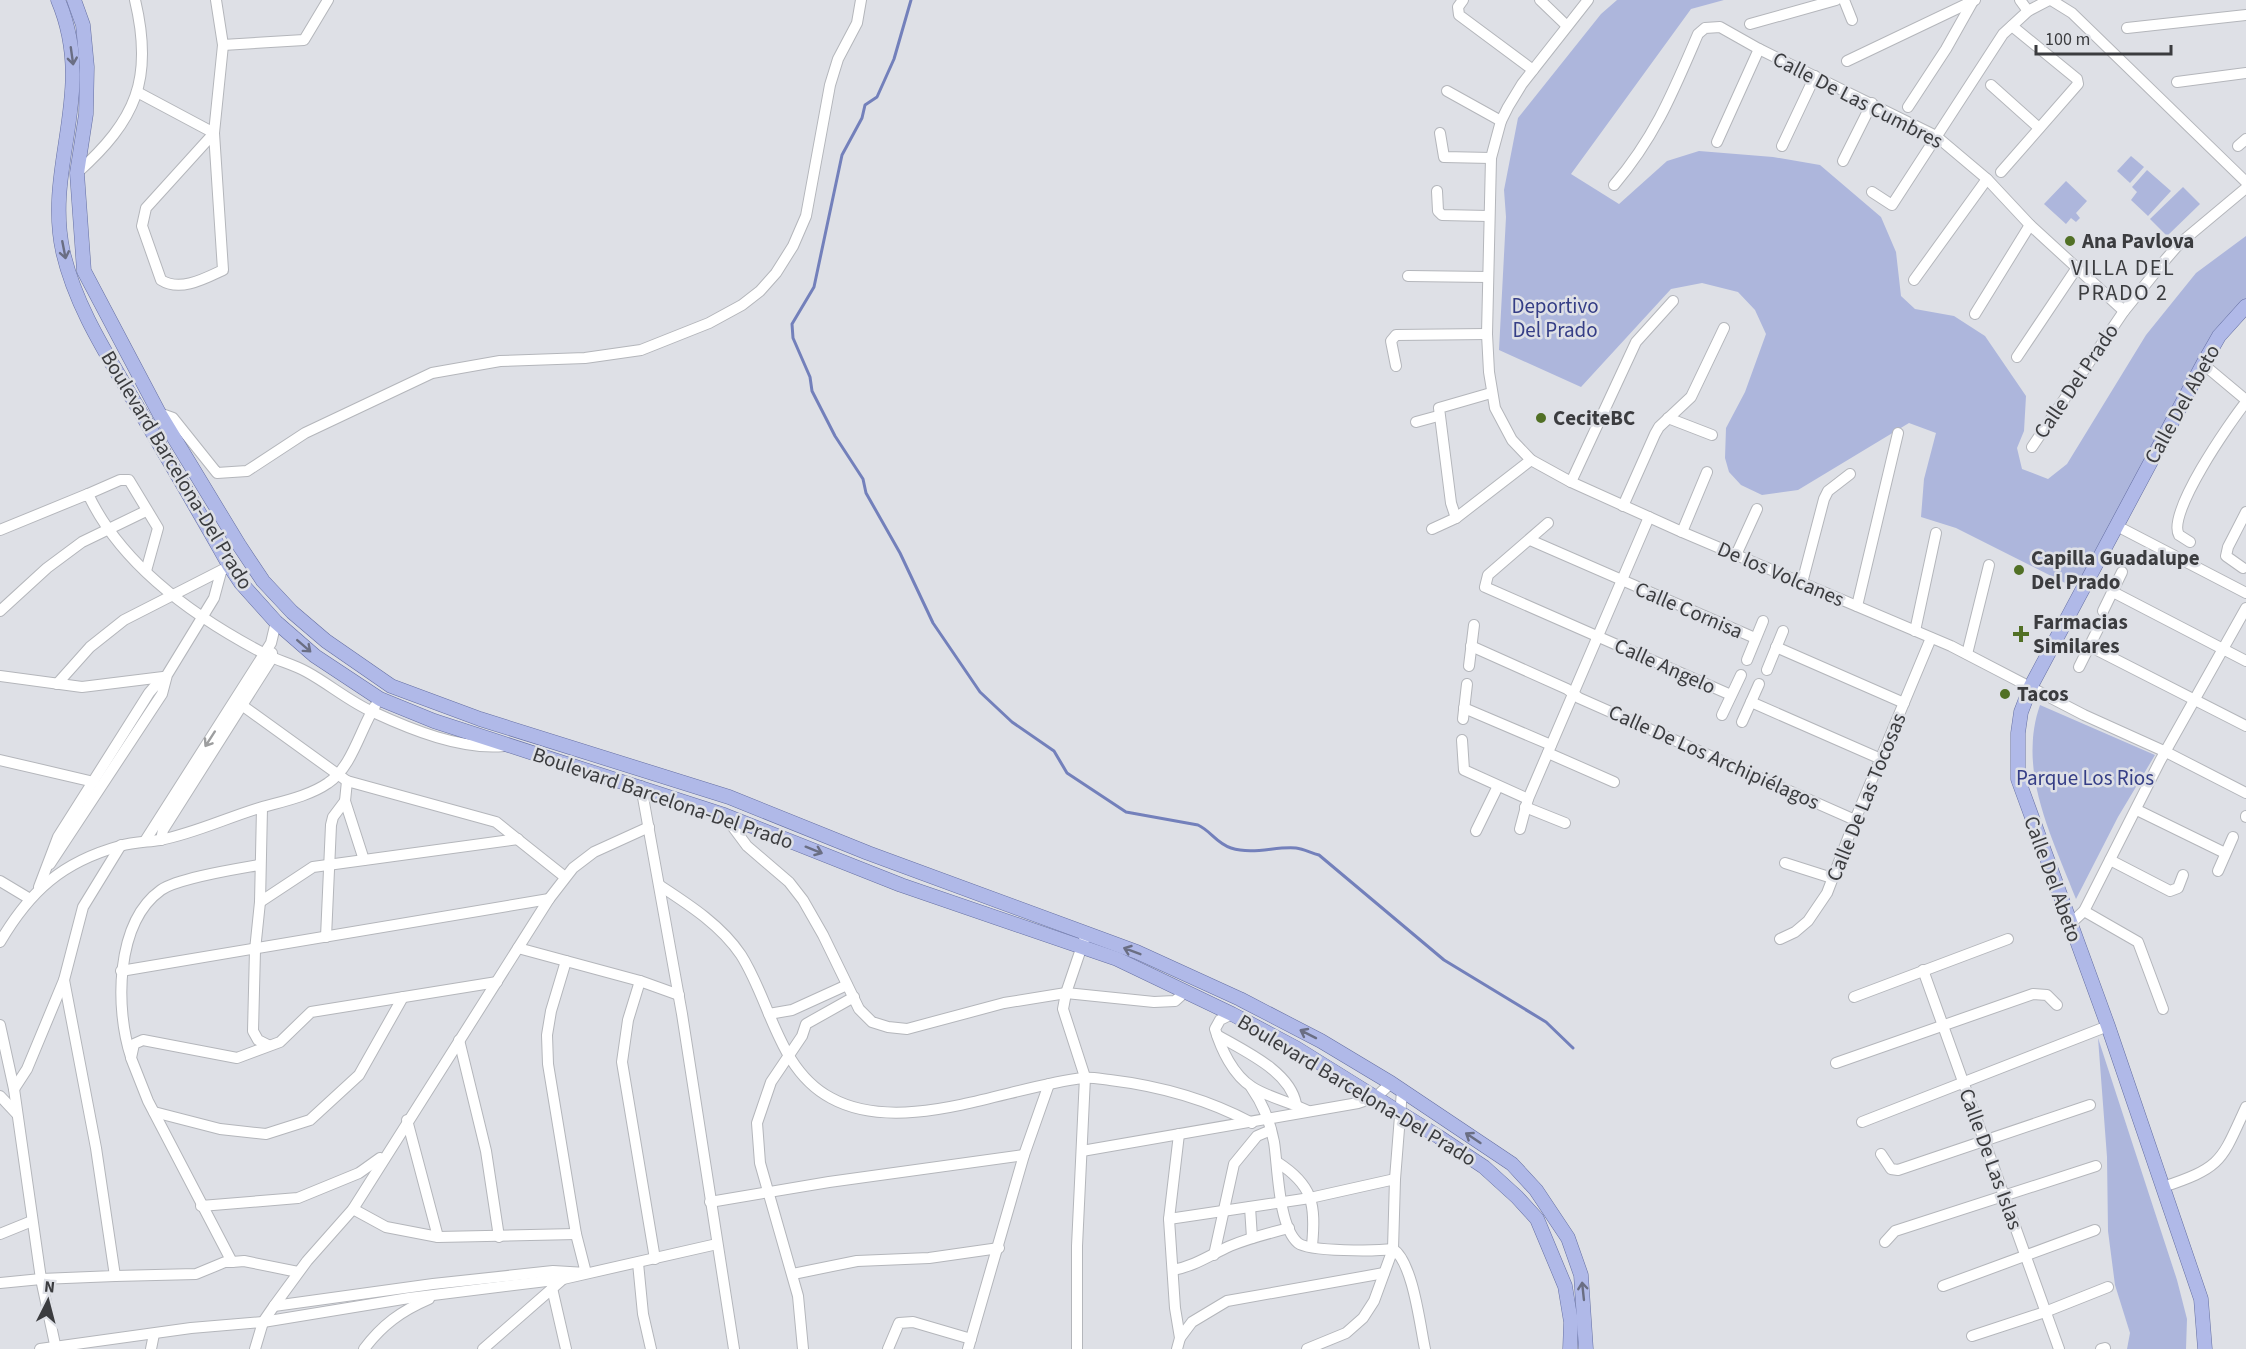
<svg xmlns="http://www.w3.org/2000/svg" width="2246" height="1349" font-family="'Source Sans 3',sans-serif">
<rect width="100%" height="100%" fill="#dee0e6"/>
<g fill="#adb6dc">
<polygon points="1617,0 1724,0 1691,9 1571,174 1619,204 1667,161 1699,151 1773,157 1820,165 1881,217 1896,252 1901,296 1915,309 1954,316 1985,336 2026,396 2024,431 2017,448 2022,469 2048,479 2067,464 2146,335 2196,273 2246,236 2246,299 2214,331 2191,380 2094,560 2073,587 1956,528 1921,517 1924,479 1936,433 1909,423 1798,490 1762,495 1741,485 1729,472 1725,458 1726,428 1745,392 1766,334 1755,310 1738,292 1702,283 1671,289 1581,387 1499,350 1506,217 1504,190 1518,118 1601,14"/>
<polygon points="2131,156 2144,167 2130,183 2117,171"/>
<polygon points="2147,170 2171,191 2148,216 2131,200 2137,192 2132,187"/>
<polygon points="2066,181 2087,201 2076,213 2080,218 2076,222 2071,218 2066,224 2044,204"/>
<polygon points="2183,187 2200,204 2167,236 2150,219"/>
<path d="M2040,705L2155,755L2118,817L2076,899C2052,837 2017,771 2040,705Z"/>
<polygon points="2098,1038 2177,1280 2187,1319 2186,1349 2127,1349 2130,1333 2115,1285 2108,1231 2107,1157"/>
</g>
<g fill="none" stroke-linecap="round" stroke-linejoin="round">
<path stroke="#7380bb" stroke-width="3" d="M911,0L894,59L877,97L865,105L862,118L842,155L814,287L792,324L793,338L810,377L812,391L835,436L863,479L866,493L900,553L933,623L980,692L1012,722L1054,751L1067,773L1126,812L1198,825C1211,831 1216,843 1231,848C1253,855 1276,846 1296,848C1304,849 1311,853 1319,855L1444,960L1546,1022L1573,1048"/>
<g stroke="#b4b6bb" stroke-width="12">
<g id="minor">
<polyline points="1463,0 1458,7 1459,15 1533,70"/>
<polyline points="1540,0 1567,26"/>
<polyline points="1588,0 1522,84 1508,107 1501,121 1491,158 1487,334 1489,372 1495,408 1512,440 1531,460 1571,482 1682,532 1951,646 2084,715 2166,752 2246,793"/>
<polyline points="1844,0 1852,20"/>
<polyline points="2020,0 2028,11"/>
<polyline points="2051,0 2072,13 2246,182"/>
<polyline points="1750,24 1836,0"/>
<polyline points="2127,28 2246,15"/>
<polyline points="223,45 304,40 328,0"/>
<polyline points="1847,61 1975,0"/>
<polyline points="2177,82 2246,73"/>
<polyline points="1991,85 2039,128"/>
<polyline points="1447,91 1501,121"/>
<polyline points="139,93 214,133"/>
<polyline points="1908,107 1946,49 1973,1"/>
<path d="M214,133L146,208L142,226L161,280C180,292 204,279 223,270L214,133L223,45L216,0"/>
<polyline points="1440,133 1444,157 1491,158"/>
<polyline points="1717,142 1759,49"/>
<polyline points="1782,146 1815,76"/>
<polyline points="2238,146 2246,139"/>
<polyline points="1843,161 1872,103"/>
<polyline points="2001,172 2078,84 2077,79 2012,26"/>
<path d="M77,173C136,120 154,79 135,0"/>
<path d="M1614,185C1655,137 1673,92 1698,34L1705,28L1720,27L1759,49L1936,136L1987,179L2030,225L2124,311"/>
<polyline points="1437,191 1438,211 1442,215 1488,216"/>
<polyline points="1872,192 1892,205 2003,34 2028,11 2049,0"/>
<polyline points="1408,276 1488,277"/>
<polyline points="1914,280 1987,179"/>
<polyline points="1975,314 2030,225"/>
<polyline points="2017,357 2076,269"/>
<polyline points="2203,364 2246,400"/>
<polyline points="1396,366 1391,341 1396,335 1487,334"/>
<polyline points="159,413 173,418 217,473 247,471 305,433 432,373 500,361 585,358 641,350 709,323 742,305 760,291 776,273 793,246 806,216 830,85 838,59 857,23 861,0"/>
<polyline points="1668,418 1712,435"/>
<polyline points="1416,422 1438,416"/>
<polyline points="2032,447 2124,311 2166,259 2179,244 2246,188"/>
<polyline points="1571,482 1636,342 1673,301"/>
<polyline points="88,494 120,480 129,480 158,528 146,571"/>
<polyline points="1623,506 1655,434 1659,427 1691,397 1724,328"/>
<polyline points="1456,518 1451,503 1439,408 1491,393"/>
<polyline points="1548,523 1488,575 1485,587 1731,695"/>
<polyline points="2117,526 2246,593"/>
<polyline points="1432,529 1456,518 1531,460"/>
<path d="M0,530L88,494C122,567 196,618 265,654C278,661 293,664 307,672C329,684 350,702 373,712C412,730 461,750 504,746"/>
<polyline points="1682,532 1707,472"/>
<polyline points="1530,540 1755,638"/>
<path d="M2190,542L2179,535C2166,514 2230,422 2246,402"/>
<polyline points="1736,555 1757,509"/>
<polyline points="2243,568 2226,556 2228,547 2246,512"/>
<polyline points="1802,583 1824,499 1828,491 1850,474"/>
<polyline points="2113,592 2246,661"/>
<polyline points="1857,606 1898,433"/>
<polyline points="0,611 47,568 82,542 146,511"/>
<polyline points="2103,611 2122,572"/>
<polyline points="1915,631 1936,533"/>
<polyline points="1471,646 1567,689 1579,698 1855,820"/>
<polyline points="2089,646 2246,726"/>
<polyline points="1776,647 1904,703"/>
<polyline points="1967,654 1989,565"/>
<polyline points="1747,660 1763,621"/>
<polyline points="1469,666 1474,625"/>
<polyline points="2079,667 2098,629"/>
<polyline points="1767,670 1783,631"/>
<polyline points="0,676 82,687 163,677"/>
<polyline points="57,684 90,647 124,620 224,569"/>
<polyline points="1751,702 1881,759"/>
<polyline points="243,706 347,781 496,822 565,877"/>
<polyline points="1464,708 1551,745"/>
<polyline points="1722,715 1741,675"/>
<polyline points="1463,719 1467,684"/>
<polyline points="1742,722 1759,684"/>
<polyline points="1462,740 1464,770 1528,799"/>
<polyline points="1548,753 1614,782"/>
<polyline points="0,760 94,782"/>
<polyline points="347,781 345,801 364,860"/>
<polyline points="641,786 682,1014 734,1349"/>
<polyline points="1525,807 1565,823"/>
<polyline points="262,808 260,902 255,950 253,1031 258,1040 268,1045"/>
<polyline points="2137,810 2225,853"/>
<polyline points="724,815 747,846 789,882 803,900 823,935 859,1009 872,1022 888,1027 907,1029 1004,1003 1066,993 1154,1002 1175,1001 1186,991"/>
<polyline points="2246,817 2246,816"/>
<polyline points="1520,829 1528,799 1649,517"/>
<polyline points="1476,831 1498,786"/>
<polyline points="161,840 163,830 272,658 272,653"/>
<polyline points="145,841 271,643 276,622"/>
<polyline points="2110,860 2170,891 2178,888 2183,875"/>
<polyline points="1785,863 1832,878"/>
<polyline points="50,864 162,694 167,675 214,598 221,572"/>
<polyline points="2218,871 2233,837"/>
<polyline points="0,881 30,899"/>
<path d="M659,885C688,904 721,925 741,955C771,1002 778,1070 831,1098C902,1137 1006,1087 1083,1078C1091,1077 1101,1079 1110,1080C1160,1086 1207,1099 1252,1123"/>
<polyline points="39,887 58,837 149,693 161,679"/>
<polyline points="260,902 313,867 518,839"/>
<polyline points="2084,911 2138,942 2163,1009"/>
<polyline points="2070,924 2084,911 2160,761 2246,608"/>
<polyline points="326,937 331,825 333,817 345,801"/>
<polyline points="1780,939 1795,932 1808,921 1827,893 1855,820 1931,638"/>
<path d="M0,942C30,891 62,862 120,846C133,842 147,842 160,840C192,834 224,819 256,809C279,802 308,797 328,783C352,767 360,730 375,706"/>
<polyline points="518,948 640,981 679,995"/>
<polyline points="1923,970 2059,1349"/>
<polyline points="121,971 549,899"/>
<polyline points="640,981 628,1020 622,1062 655,1259"/>
<polyline points="1854,997 2008,939"/>
<polyline points="769,1014 792,1010 847,985"/>
<path d="M1232,1014L1220,1020L1215,1029C1221,1049 1233,1075 1252,1087C1269,1098 1291,1102 1308,1111"/>
<polyline points="0,1025 14,1089 41,1279 56,1349"/>
<path d="M1217,1035C1244,1051 1290,1071 1296,1104"/>
<polyline points="459,1040 486,1151 499,1237"/>
<path d="M131,1057C115,1009 115,923 161,890C178,878 237,869 259,865"/>
<polyline points="1836,1063 2033,994 2047,995 2057,1005"/>
<path d="M1251,1087C1263,1104 1270,1121 1274,1142C1278,1166 1278,1226 1298,1243C1310,1252 1377,1251 1393,1249C1413,1262 1420,1326 1425,1349"/>
<polyline points="14,1089 27,1069 64,980 83,907 121,845"/>
<polyline points="0,1096 16,1113"/>
<polyline points="154,1112 220,1129 266,1134 310,1120 359,1075 403,997"/>
<polyline points="407,1120 438,1237"/>
<polyline points="1862,1122 2108,1026"/>
<polyline points="1082,1151 1358,1103 1376,1097 1391,1083"/>
<polyline points="1881,1154 1891,1169 1898,1170 2090,1105"/>
<path d="M1277,1162C1313,1185 1316,1204 1312,1246"/>
<path d="M2163,1187C2223,1167 2221,1161 2246,1107"/>
<polyline points="710,1202 829,1182 1024,1155"/>
<polyline points="201,1206 298,1198 359,1173 380,1158"/>
<polyline points="1250,1207 1252,1238"/>
<polyline points="353,1209 386,1227 438,1237 576,1234"/>
<polyline points="1169,1219 1310,1198 1395,1179"/>
<polyline points="0,1234 32,1221"/>
<polyline points="1885,1242 1895,1231 2096,1166"/>
<polyline points="1214,1255 1234,1164 1257,1136 1271,1130"/>
<polyline points="232,1262 148,1101 131,1058 134,1044 143,1040 237,1058 280,1042 311,1012 497,982"/>
<polyline points="638,1263 643,1314 651,1349"/>
<path d="M1173,1270C1195,1266 1210,1255 1230,1246C1249,1238 1269,1233 1289,1228"/>
<polyline points="793,1274 857,1261 929,1258 999,1248"/>
<polyline points="115,1276 196,1274 225,1262 232,1262 244,1261 298,1272"/>
<polyline points="0,1283 41,1279 115,1276 96,1148 64,980"/>
<polyline points="1943,1286 2095,1230"/>
<polyline points="552,1288 566,1349"/>
<polyline points="274,1306 433,1284 553,1271 586,1273 576,1234 548,1064 547,1035 551,1011 566,961"/>
<polyline points="1972,1336 2045,1312 2108,1287"/>
<polyline points="1180,1338 1192,1322 1227,1301 1384,1273"/>
<polyline points="40,1349 191,1328 263,1322 409,1298 563,1279 717,1244"/>
<polyline points="151,1349 154,1334"/>
<polyline points="255,1349 263,1322 274,1306 307,1261 353,1209 549,899 573,868 594,852 649,827"/>
<path d="M364,1349C382,1325 401,1311 429,1299"/>
<polyline points="483,1349 563,1279"/>
<polyline points="803,1349 798,1296 760,1163 757,1123 771,1082 802,1036 806,1024 854,997"/>
<polyline points="888,1349 899,1323 913,1322 971,1339"/>
<polyline points="968,1349 1024,1155 1049,1084"/>
<polyline points="1077,1349 1077,1246 1085,1077 1063,1009 1066,993 1084,940"/>
<polyline points="1177,1349 1180,1338 1175,1308 1169,1219 1179,1134"/>
<polyline points="1307,1349 1346,1333 1363,1318 1374,1301 1393,1249 1395,1179 1402,1091"/>
<polyline points="2101,1349 2105,1348"/>
</g>
</g>
<g stroke="#656fa2" stroke-width="15">
<g id="major">
<path d="M58,0C97,92 44,165 63,252C75,304 104,350 131,396C164,452 197,508 229,565L241,583L276,622L315,656L380,699L434,721L724,815L901,885L1117,959L1232,1014L1296,1048L1439,1137L1484,1167L1517,1197L1537,1219L1565,1286L1571,1322L1570,1349"/>
<polyline points="74,0 83,25 87,67 86,114 77,173 84,271 159,413 239,545 263,581 292,612 326,641 391,686 480,719 729,797 868,853 1137,952 1240,999 1321,1041 1391,1083 1512,1164 1536,1190 1568,1238 1581,1275 1586,1349"/>
<polyline points="2205,1349 2201,1299 2108,1026 2018,779 2018,733 2021,712 2031,686 2203,364 2219,336 2246,306"/>
</g>
</g>
<use href="#minor" stroke="#fff" stroke-width="10"/>
<use href="#major" stroke="#b0b9e8" stroke-width="14"/>
</g>
<defs><path id="oneway-shaft" d="M-6 0H5M1.5-3L5.5 0L1.5 3" fill="none" stroke-width="1.6" stroke-linecap="round" stroke-linejoin="round" transform="scale(1.5)"/></defs>
<g stroke="#6a6e83">
<use href="#oneway-shaft" transform="translate(72 56) rotate(82)"/>
<use href="#oneway-shaft" transform="translate(64 250) rotate(79)"/>
<use href="#oneway-shaft" transform="translate(304 646) rotate(41)"/>
<use href="#oneway-shaft" transform="translate(814 850) rotate(22)"/>
<use href="#oneway-shaft" transform="translate(1132 951) rotate(-159)"/>
<use href="#oneway-shaft" transform="translate(1308 1034) rotate(-153)"/>
<use href="#oneway-shaft" transform="translate(1473 1138) rotate(-146)"/>
<use href="#oneway-shaft" transform="translate(1583 1291) rotate(-96)"/>
</g>
<use stroke="#9d9e9f" href="#oneway-shaft" transform="translate(210 739) rotate(123)"/>
<g fill="#517025" stroke="#dee0e6" stroke-width="2">
<circle cx="2070" cy="241" r="6"/>
<circle cx="1541" cy="418" r="6"/>
<circle cx="2019" cy="570" r="6"/>
<path d="M2018 625h6v6h6v6h-6v6h-6v-6h-6v-6h6z"/>
<circle cx="2005" cy="694" r="6"/>
</g>
<g text-anchor="middle" dominant-baseline="central" stroke-width="5" stroke-linejoin="round" paint-order="stroke">
<g font-size="21" fill="#3b3c3f" stroke="#dee0e6">
<text transform="translate(1858 100) rotate(27)">Calle De Las Cumbres</text>
<text transform="translate(2076 381) rotate(-56)">Calle Del Prado</text>
<text transform="translate(2182 404) rotate(-61)">Calle Del Abeto</text>
<text transform="translate(177 470) rotate(59)">Boulevard Barcelona-Del Prado</text>
<text transform="translate(1781 574) rotate(23)">De los Volcanes</text>
<text transform="translate(1689 610) rotate(23)">Calle Cornisa</text>
<text transform="translate(1665 666) rotate(24)">Calle Angelo</text>
<text transform="translate(1714 757) rotate(24)">Calle De Los Archipiélagos</text>
<text transform="translate(1866 797) rotate(-68)">Calle De Las Tocosas</text>
<text transform="translate(663 798) rotate(19)">Boulevard Barcelona-Del Prado</text>
<text transform="translate(2053 879) rotate(70)">Calle Del Abeto</text>
<text transform="translate(1357 1090) rotate(31)">Boulevard Barcelona-Del Prado</text>
<text transform="translate(1991 1159) rotate(70)">Calle De Las Islas</text>
</g>
<g font-size="21" font-weight="bold" fill="#3b3c3f" stroke="#dee0e6" text-anchor="start">
<text x="2082" y="241">Ana Pavlova</text>
<text x="1553" y="418">CeciteBC</text>
<text x="2031" y="558">Capilla Guadalupe<tspan x="2031" dy="24">Del Prado</tspan></text>
<text x="2033" y="622">Farmacias<tspan x="2033" dy="24">Similares</tspan></text>
<text x="2017" y="694">Tacos</text>
</g>
<g font-size="21" fill="#353e86" stroke="#dee0e6">
<text x="1555" y="306">Deportivo<tspan x="1555" dy="24">Del Prado</tspan></text>
<text x="2085" y="778">Parque Los Rios</text>
</g>
<g font-size="22" letter-spacing="1.5" fill="#3b3c3f" stroke="#dee0e6">
<text x="2123" y="268">VILLA DEL<tspan x="2123" dy="25">PRADO 2</tspan></text>
</g>
</g>
<g transform="translate(48 1301) rotate(6)" stroke="#dee0e6" stroke-width="4.5" paint-order="stroke">
<path d="M0-4.5L10 22L0 15L-10 22Z" fill="#3b3c3f"/>
<text y="-9" font-size="16" font-weight="bold" text-anchor="middle" fill="#3b3c3f">N</text>
</g>
<path d="M2036 45v9h135v-9" fill="none" stroke="#3b3c3f" stroke-width="3"/>
<text x="2045" y="45" font-size="18" fill="#3b3c3f" stroke="#dee0e6" stroke-width="4.5" paint-order="stroke">100 m</text>
</svg>
